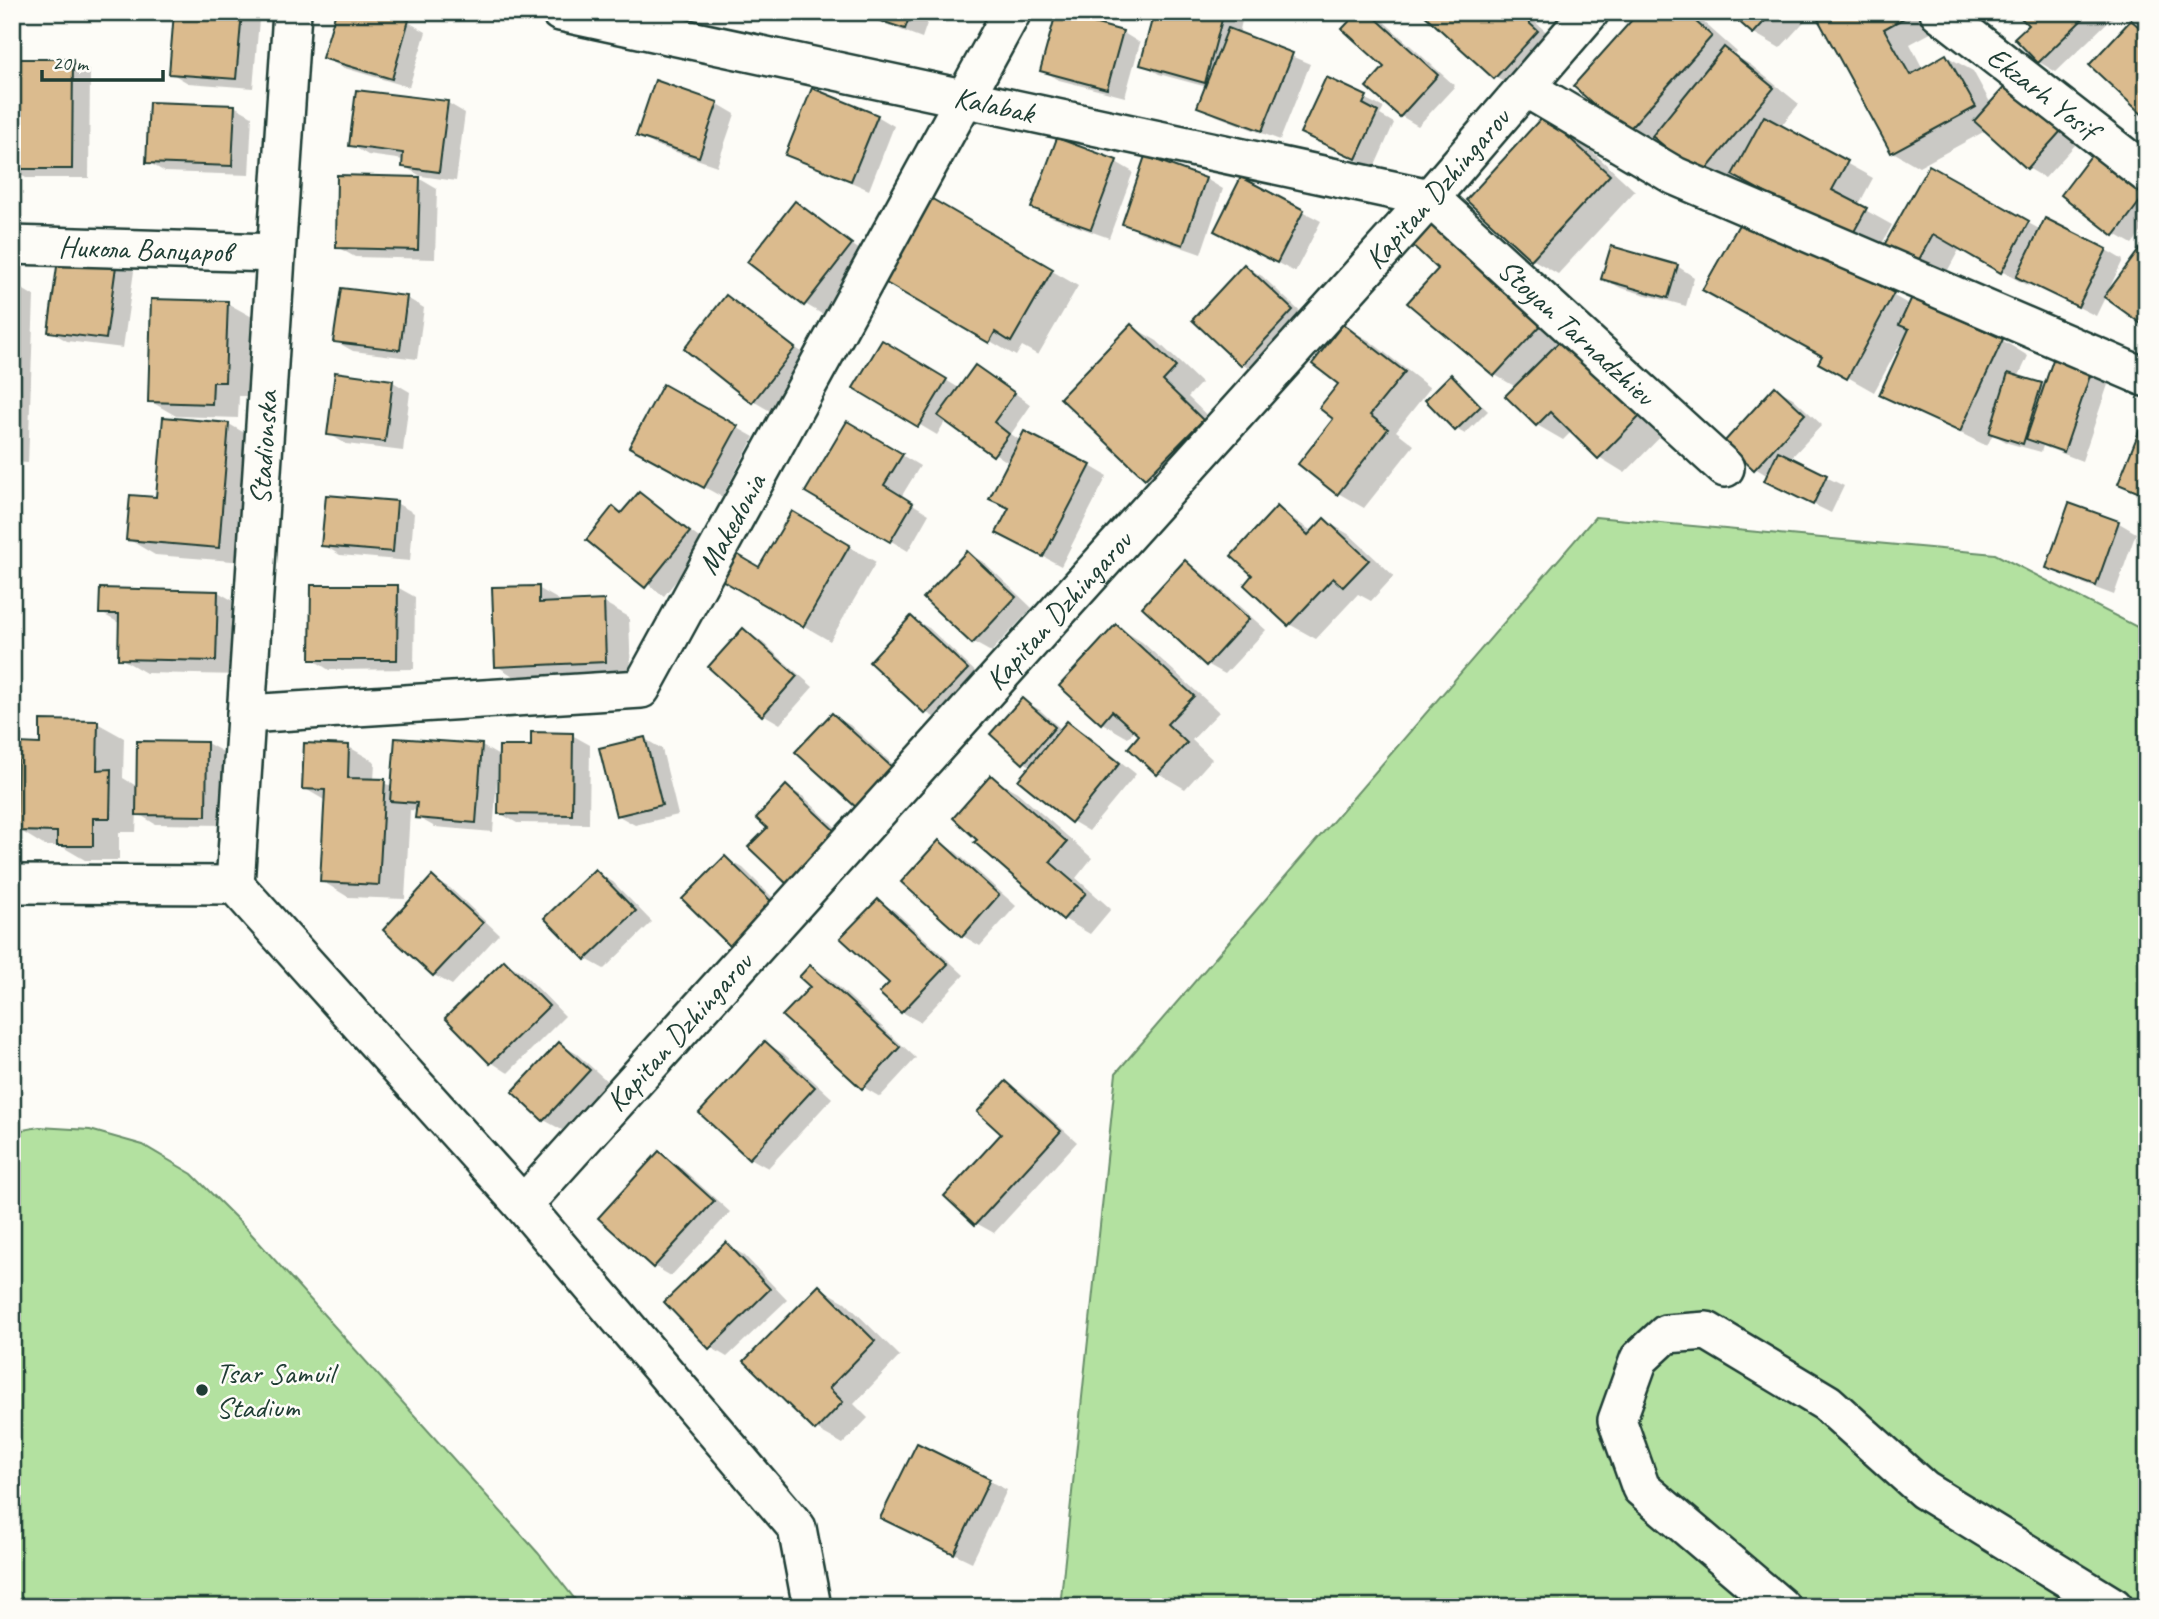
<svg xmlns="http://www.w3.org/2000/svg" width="2159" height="1619" font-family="Caveat,sans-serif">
<rect width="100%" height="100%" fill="#fdfcf7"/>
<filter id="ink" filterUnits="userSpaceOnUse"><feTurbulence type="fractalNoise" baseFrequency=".0143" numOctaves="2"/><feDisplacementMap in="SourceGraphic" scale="14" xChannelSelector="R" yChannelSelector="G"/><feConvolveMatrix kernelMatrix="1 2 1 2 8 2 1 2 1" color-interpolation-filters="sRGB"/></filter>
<g filter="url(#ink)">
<g fill="#b3e1a0" stroke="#698f6a" stroke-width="2">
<polygon points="1595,517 1995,554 2147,632 2147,1607 1060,1607 1116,1073"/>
<polygon points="39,1127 90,1130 143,1145 192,1174 246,1228 538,1553 581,1607 12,1607 12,1132"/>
</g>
<g fill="#0003">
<polygon points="56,12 73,12 67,19"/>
<polygon points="176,12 247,12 259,20 253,88 188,83 171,73"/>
<polygon points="853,12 931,12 922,38"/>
<polygon points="1156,12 1244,12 1239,34 1310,64 1280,140 1217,116 1199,106 1207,87 1159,74 1142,64"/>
<polygon points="1343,12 1369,12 1381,19 1455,86 1418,126 1401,116 1368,86 1387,66 1354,19"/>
<polygon points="1423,12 1524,12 1563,47 1521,92 1495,77"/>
<polygon points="1641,12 1692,12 1737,52 1734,55 1751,65 1799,104 1780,127 1873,178 1858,206 1892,225 1877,253 1739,177 1728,190 1659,140 1653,146 1627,131"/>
<polygon points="1731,12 1813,12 1780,48 1754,33"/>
<polygon points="1816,12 1917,12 1940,28 1910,44 1923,69 1946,56 1973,71 1991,104 2086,133 2045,178 2028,168 1987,130 1919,167 1893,152"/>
<polygon points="1987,12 2009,12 2002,20"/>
<polygon points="2018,12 2118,12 2056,72 2039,62 2030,25"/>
<polygon points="408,22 426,32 409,87 341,67 324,57"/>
<polygon points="1122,32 1140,43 1125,97 1059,80 1042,70"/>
<polygon points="12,60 72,61 90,71 89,178 26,178 12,170"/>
<polygon points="1327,80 1384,108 1380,115 1394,123 1374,168 1320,142"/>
<polygon points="656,83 718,104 735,114 717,166 655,145 638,135"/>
<polygon points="357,92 448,103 465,113 456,181 421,176 403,166 404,160 368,155 351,145"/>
<polygon points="234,106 252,116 249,175 165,172 148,162"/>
<polygon points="877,116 894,126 869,190 787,154"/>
<polygon points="1545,117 1571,132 1635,191 1558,274 1532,259"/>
<polygon points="1146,159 1206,179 1223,189 1201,254 1141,233 1124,223"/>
<polygon points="1116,162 1133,172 1109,238 1051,217 1033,207"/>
<polygon points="1929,168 2041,230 2106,250 2123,260 2096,316 2030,283 2028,286 1960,248 1943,279 1886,246"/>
<polygon points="420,179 437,189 435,259 355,257 337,247"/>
<polygon points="1242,180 1321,221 1295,272 1233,240"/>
<polygon points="2147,180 2147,225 2132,244 2115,234"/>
<polygon points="923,196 1078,286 1038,355 1022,346 1016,356 877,275"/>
<polygon points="795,203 868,256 822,314 805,304"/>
<polygon points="1746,214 1910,305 2002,340 2028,356 2018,378 2046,387 2059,347 2113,370 2082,461 2043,446 2041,452 2008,443 1993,434 1987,446 1881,394 1905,342 1902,341 1874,392 1821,362 1824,356"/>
<polygon points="1434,220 1671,426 1625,473 1599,457 1572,431 1563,440 1537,425 1516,387 1495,375 1441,269"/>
<polygon points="116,261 134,271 123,348 67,341 50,331"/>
<polygon points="1244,266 1262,276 1310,321 1259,375 1242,364"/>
<polygon points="1677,266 1694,277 1686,306 1621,288 1603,278"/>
<polygon points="12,283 34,296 28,463 12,462"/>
<polygon points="342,290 407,298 424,308 417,359 353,351 335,341"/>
<polygon points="727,297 811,359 770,411 753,401"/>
<polygon points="227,303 254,318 251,396 239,396 238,418 176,416 150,401"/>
<polygon points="1131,326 1157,341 1201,383 1188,397 1228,436 1172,493 1146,478 1062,398"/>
<polygon points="1344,326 1370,341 1430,388 1396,431 1414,445 1364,508 1338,493 1336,419"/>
<polygon points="883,342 959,388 975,367 993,377 1031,405 1011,434 1021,441 1090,466 1107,476 1061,566 1016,542 1010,509 991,498 1009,463 946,420 937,435 856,387"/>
<polygon points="336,374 393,382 410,392 403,451 346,444 329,434"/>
<polygon points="1452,377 1488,411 1465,434 1456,429"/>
<polygon points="664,387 754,437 722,497 631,446"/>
<polygon points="1775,388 1793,398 1822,425 1790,459 1844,486 1831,513 1766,481 1768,476 1755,468"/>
<polygon points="2147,420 2147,498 2120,484"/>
<polygon points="848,423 920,466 901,497 929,514 908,551 807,491"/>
<polygon points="229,424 255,439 245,562 155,555 128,539 158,499"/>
<polygon points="639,494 706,543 664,596 588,540 622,514"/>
<polygon points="396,503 414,513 410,561 340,555 323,545"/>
<polygon points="2070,506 2119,523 2136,533 2114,595 2066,577 2048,567"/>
<polygon points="1277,508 1313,532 1324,520 1350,535 1394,576 1371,601 1358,594 1316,639 1289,624 1254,575"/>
<polygon points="792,514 876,562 830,641 723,579 760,569"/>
<polygon points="967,553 985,563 1032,608 991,652 973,642"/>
<polygon points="1185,563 1202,573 1266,630 1225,674 1207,664"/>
<polygon points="397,587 415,597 414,669 329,670 312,659"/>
<polygon points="538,588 566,604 603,602 629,617 631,677 523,682 497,666"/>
<polygon points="218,592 244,607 242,675 146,673 120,658 121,624 101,613"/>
<polygon points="911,618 929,628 984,680 944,723 927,713 871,662"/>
<polygon points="1116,626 1142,642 1219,712 1192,740 1212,759 1185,789 1158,773 1141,735 1135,730 1128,738 1102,723"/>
<polygon points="744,631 761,641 813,687 780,724 763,714"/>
<polygon points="1022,700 1040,710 1062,730 1067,723 1085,733 1136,774 1089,831 1072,821 1032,767 1024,762"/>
<polygon points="832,715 850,725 910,780 876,817"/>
<polygon points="97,723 124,738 123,778 138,787 139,742 207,743 225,753 223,825 155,824 137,813 136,832 119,832 119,860 85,860 61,846 45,846 19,830 41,745"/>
<polygon points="572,735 590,745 589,824 517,823 499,813 500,780 497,780 493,832 435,827 417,817 418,811 410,810 405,899 348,897 322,881 326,801 304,788 306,745 349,747 375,762 374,781 393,786 482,746 501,757"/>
<polygon points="645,739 662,749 678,815 635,825 617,815"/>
<polygon points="991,777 1017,792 1092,858 1076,878 1111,909 1090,934 1064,919"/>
<polygon points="786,787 804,797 854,845 769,828"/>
<polygon points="939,842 956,852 1016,906 980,946 963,936"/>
<polygon points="725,858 743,868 792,917 734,948"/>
<polygon points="595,872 613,882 652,922 604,969 586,959 546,919"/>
<polygon points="432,878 450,888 499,934 452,985 434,975 385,930"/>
<polygon points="878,901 895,911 964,975 920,1022 902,1012 882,992 891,983"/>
<polygon points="504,962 522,972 565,1016 508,1073 491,1062"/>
<polygon points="810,967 828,977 916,1058 880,1097 863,1087 812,987"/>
<polygon points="765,1043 783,1053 832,1098 768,1168 750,1158 701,1112"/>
<polygon points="560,1044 577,1054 607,1081 562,1130 544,1120"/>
<polygon points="1006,1083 1023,1093 1077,1142 994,1233 976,1223 1003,1134"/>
<polygon points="660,1154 677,1164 730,1212 671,1276 654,1266"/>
<polygon points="726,1245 744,1255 787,1300 727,1357 710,1347"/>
<polygon points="819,1287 845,1302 900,1356 854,1404 868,1418 843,1444 816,1429"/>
<polygon points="918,1445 1007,1490 972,1562 900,1527"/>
</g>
<g fill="#dbbb8e" stroke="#1f3d34" stroke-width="2">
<polygon points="174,12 242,12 236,79 169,74"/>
<polygon points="336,12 383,12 409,20 392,79 322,58"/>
<polygon points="855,12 911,12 905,29"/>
<polygon points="1154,12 1224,12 1205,83 1140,65"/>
<polygon points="1358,12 1369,12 1438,75 1400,117 1366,87 1384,67 1342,29"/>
<polygon points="1421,12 1517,12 1538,31 1494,79"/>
<polygon points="1639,12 1685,12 1712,36 1626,133 1573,86"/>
<polygon points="1728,12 1773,12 1753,34"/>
<polygon points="1814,12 1915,12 1884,29 1910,75 1946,54 1976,107 1891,153"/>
<polygon points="2015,12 2090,12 2038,63 2014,38 2028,25"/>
<polygon points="1056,13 1123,31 1107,89 1040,71"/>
<polygon points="2131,20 2147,34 2147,119 2089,65"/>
<polygon points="1228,28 1293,53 1262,131 1197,107"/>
<polygon points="1724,47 1774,88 1701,176 1652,136"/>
<polygon points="12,59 73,59 72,169 12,169"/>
<polygon points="2016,74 2069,122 2027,169 1974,121"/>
<polygon points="1326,77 1367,96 1363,104 1378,112 1356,159 1300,133"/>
<polygon points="655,80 718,102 699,157 636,136"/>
<polygon points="812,88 878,115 851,181 785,155"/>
<polygon points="356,90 448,101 439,172 402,167 403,153 349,146"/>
<polygon points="149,102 235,105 232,166 146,163"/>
<polygon points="1544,115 1610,175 1531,260 1466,200"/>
<polygon points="1764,116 1848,161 1832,190 1867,208 1850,239 1732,175"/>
<polygon points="1057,138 1117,160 1091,229 1031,208"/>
<polygon points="2099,145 2147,182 2147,192 2114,236 2061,195"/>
<polygon points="1145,156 1206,178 1183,245 1122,224"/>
<polygon points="1929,165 2029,221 2001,273 1933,234 1916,265 1883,247"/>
<polygon points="337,175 420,177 418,250 336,248"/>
<polygon points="1241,177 1304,210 1277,263 1214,231"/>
<polygon points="922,193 1053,269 1011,342 995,332 989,343 874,276"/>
<polygon points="795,201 852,244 804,306 747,262"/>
<polygon points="1746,212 1894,293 1847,379 1818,363 1822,356 1702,290"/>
<polygon points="1433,217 1545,321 1494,376 1407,303 1438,269 1410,243"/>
<polygon points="2045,218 2107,249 2078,307 2016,277"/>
<polygon points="2147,239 2147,328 2104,297"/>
<polygon points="1611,246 1678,265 1668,298 1601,279"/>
<polygon points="59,252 117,259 106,339 48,332"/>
<polygon points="1244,264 1293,310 1241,366 1192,320"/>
<polygon points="341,288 407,296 400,350 333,342"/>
<polygon points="726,295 795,348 752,403 684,349"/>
<polygon points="1912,297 2003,339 1960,432 1879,395 1909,329 1899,325"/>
<polygon points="151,299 228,301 225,382 213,382 212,404 148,402"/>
<polygon points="1131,324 1176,367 1163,381 1203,420 1145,479 1060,398"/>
<polygon points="1343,324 1405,372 1370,415 1388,429 1337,495 1298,464 1333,419 1319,408 1338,384 1312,364"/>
<polygon points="1568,333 1646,410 1598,459 1550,412 1536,426 1505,396"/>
<polygon points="882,340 947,379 918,427 853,388"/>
<polygon points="2058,345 2096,358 2064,452 2026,439"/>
<polygon points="975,365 1015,393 994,422 1009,434 993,456 938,416"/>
<polygon points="335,372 393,380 385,442 327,435"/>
<polygon points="2008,373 2042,383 2023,444 1989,433"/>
<polygon points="1451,374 1481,406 1455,431 1425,400"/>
<polygon points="663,384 738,426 704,488 629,447"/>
<polygon points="1775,386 1805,414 1754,470 1724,442"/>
<polygon points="163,417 229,423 219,548 126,540 130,495 156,497"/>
<polygon points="2145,417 2147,418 2147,496 2118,484"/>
<polygon points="847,421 903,454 884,485 913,503 890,542 805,492"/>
<polygon points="1024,431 1091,465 1043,557 996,533 1009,508 989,499"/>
<polygon points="1778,451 1827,475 1813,505 1764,481"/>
<polygon points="639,492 690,532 645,588 586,540 613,506 621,513"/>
<polygon points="326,495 397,501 393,552 321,546"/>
<polygon points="2069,503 2119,521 2096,586 2046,568"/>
<polygon points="1277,506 1308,535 1324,518 1369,560 1343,587 1333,578 1288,626 1244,585 1252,575 1231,556"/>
<polygon points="792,511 850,545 803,627 720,579 735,553 759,567"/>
<polygon points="967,551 1016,597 972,644 923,598"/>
<polygon points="1185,560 1249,619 1206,666 1142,607"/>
<polygon points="311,585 398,585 397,660 310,660"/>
<polygon points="539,586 539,603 604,600 606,662 495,667 492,587"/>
<polygon points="100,588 218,591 216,661 118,659 119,614 99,614"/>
<polygon points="911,616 968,669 925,714 869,662"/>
<polygon points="1116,624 1194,696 1167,724 1187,743 1157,775 1128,748 1139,735 1112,711 1101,724 1059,686"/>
<polygon points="743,628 797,676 762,716 708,667"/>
<polygon points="1022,698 1055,727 1023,764 990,734"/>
<polygon points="832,713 894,769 858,809 795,752"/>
<polygon points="40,720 98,721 97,770 111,769 110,818 93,818 93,846 57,846 57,832 17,831 18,743 40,744"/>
<polygon points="1067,721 1120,763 1071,823 1018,780"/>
<polygon points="531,732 573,733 572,815 498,814 499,746 531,746"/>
<polygon points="645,737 662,805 616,816 599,748"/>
<polygon points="395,738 482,744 476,823 415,818 417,803 390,801"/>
<polygon points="137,741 207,742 206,816 136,815"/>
<polygon points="304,743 349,745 348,778 385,779 379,885 320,882 325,790 302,789"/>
<polygon points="991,775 1067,842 1050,862 1086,893 1063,920 974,842 977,840 953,818"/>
<polygon points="786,785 838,834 789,886 748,847 767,828 756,818"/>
<polygon points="939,840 999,895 962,937 901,882"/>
<polygon points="725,856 776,906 733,949 682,899"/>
<polygon points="595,869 636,911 585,960 544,918"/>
<polygon points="432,876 483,923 433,976 383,930"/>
<polygon points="878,899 948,964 901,1013 879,993 889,983 840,938"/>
<polygon points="504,960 549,1006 490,1064 445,1018"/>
<polygon points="810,965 900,1047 862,1089 782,1016 810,987 799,977"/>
<polygon points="765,1041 815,1087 749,1159 699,1113"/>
<polygon points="559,1042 590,1070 543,1121 512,1092"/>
<polygon points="1006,1081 1061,1131 975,1225 944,1196 1001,1134 977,1112"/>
<polygon points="659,1151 714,1201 653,1268 598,1218"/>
<polygon points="726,1242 770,1289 709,1349 664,1302"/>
<polygon points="819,1285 875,1341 829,1388 843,1402 815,1431 744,1361"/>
<polygon points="917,1443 990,1479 954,1554 880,1518"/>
</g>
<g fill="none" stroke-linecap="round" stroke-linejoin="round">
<g stroke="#1f3d34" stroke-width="42">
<g id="minor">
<path id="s1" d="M560,12L1430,198L1725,468"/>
<path id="s2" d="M1939,12L2147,174"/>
<polyline points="1526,88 1675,176 2147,378"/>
<path id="s3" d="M12,245L276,253"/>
<path id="s4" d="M246,714L641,689L1012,12"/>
<polyline points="12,884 235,885 523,1205 797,1528 812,1607"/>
<path id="s5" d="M235,885L292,12"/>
<path id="s6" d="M523,1205L1430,198L1590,12"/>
<polyline points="1781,1607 1641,1488 1617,1420 1639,1359 1666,1334 1707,1331 1827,1403 1924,1490 2114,1607"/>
</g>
</g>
<use href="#minor" stroke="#fdfcf7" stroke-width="37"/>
</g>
</g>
<circle fill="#1f3d34" stroke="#fdfcf7" stroke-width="2.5" cx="202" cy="1390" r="7"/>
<g text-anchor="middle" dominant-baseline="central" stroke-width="5" stroke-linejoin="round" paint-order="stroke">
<g font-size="30" fill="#1f3d34" stroke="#fdfcf7">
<text stroke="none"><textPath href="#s2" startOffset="131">Ekzarh Yosif</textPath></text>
<text stroke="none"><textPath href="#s1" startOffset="444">Kalabak</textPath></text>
<text stroke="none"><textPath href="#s6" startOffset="1367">Kapitan Dzhingarov</textPath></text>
<text stroke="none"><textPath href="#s3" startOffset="133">Никола Вапцаров</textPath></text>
<text stroke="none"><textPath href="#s1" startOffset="1088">Stoyan Tarnadzhiev</textPath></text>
<text stroke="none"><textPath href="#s5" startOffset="438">Stadionska</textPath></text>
<text stroke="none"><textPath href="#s4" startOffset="584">Makedonia</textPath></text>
<text stroke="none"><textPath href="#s6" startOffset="800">Kapitan Dzhingarov</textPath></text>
<text stroke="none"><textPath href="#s6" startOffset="233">Kapitan Dzhingarov</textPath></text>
</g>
<g font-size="30" fill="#1f3d34" stroke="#fdfcf7" text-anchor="start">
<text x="216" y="1373">Tsar Samuil<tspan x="216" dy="34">Stadium</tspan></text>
</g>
</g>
<rect width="2159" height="1619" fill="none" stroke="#fdfcf7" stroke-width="42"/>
<rect x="21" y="21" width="2117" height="1577" fill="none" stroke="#1f3d34" stroke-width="2.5" filter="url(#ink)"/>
<path d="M42 70v10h121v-10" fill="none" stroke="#1f3d34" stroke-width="3.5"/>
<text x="52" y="70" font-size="21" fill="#1f3d34" stroke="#fdfcf7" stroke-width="5" paint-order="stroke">20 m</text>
</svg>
